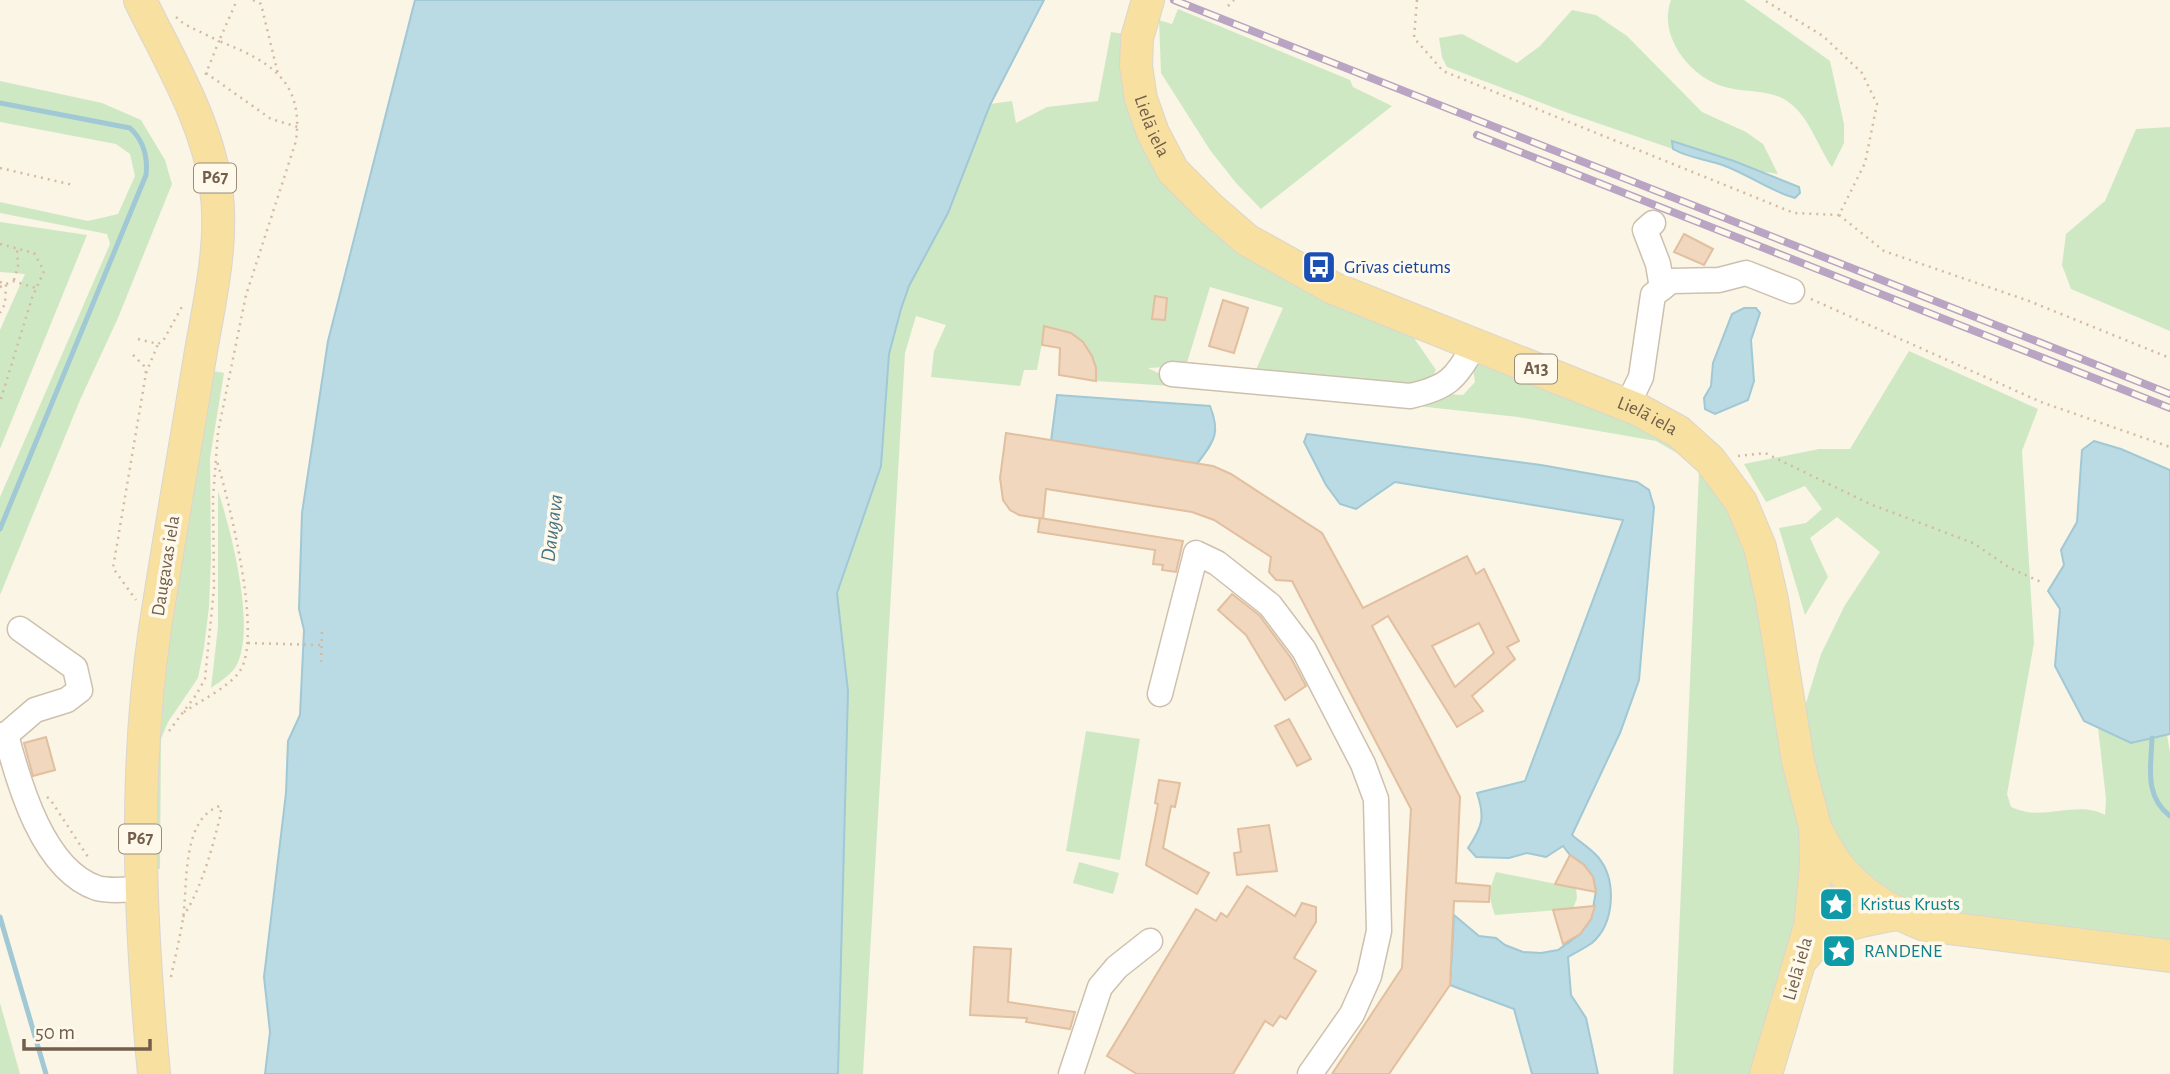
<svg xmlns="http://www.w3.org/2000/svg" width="2170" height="1074" font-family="'Alegreya Sans',sans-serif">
<rect width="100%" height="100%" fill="#fbf5e5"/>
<g fill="#cfe8c4">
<path d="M1671,0H1744L1830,61L1844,124V143L1832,167C1818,147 1810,119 1791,104C1773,89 1750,93 1729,88C1692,80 1657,37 1671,0Z"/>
<polygon points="1178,9 1350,80 1353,87 1392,106 1261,209 1236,183 1210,150 1161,73 1159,20 1172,24"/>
<polygon points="1572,10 1596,15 1627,36 1702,112 1746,132 1763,144 1778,174 1758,171 1672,142 1673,149 1568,113 1447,67 1442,57 1439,38 1462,34 1517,63 1540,46"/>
<path d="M1111,32L1125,34L1138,127L1274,272L1414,338L1436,370L1427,386L1254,374L1283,308L1210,287L1186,366L1148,368L1170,379L1463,395L1475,382L1473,369L1483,362L1635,419L1686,452L1738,523L1758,587L1801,839L1802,906L1757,1074H1673L1699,472L1677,453L1656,441L1518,417L1335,397L1096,381C1096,349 1076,330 1045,326L1037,370H1024L1020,386L931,377L934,351L946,325L916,316L905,353L863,1074H838L848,691L837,593L881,466L889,354L901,309L909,286L948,213L990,104L1012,101L1016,123L1047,107L1098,101Z"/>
<polygon points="0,81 102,103 141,120 165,160 172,184 118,318 80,400 0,595 0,497 110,244 107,234 0,213 0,202 88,221 118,214 135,176 130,154 116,144 0,122"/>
<polygon points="2170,127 2170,331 2071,289 2062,265 2066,234 2105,201 2136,129"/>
<polygon points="0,222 87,235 0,449 0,330 25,274 0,272"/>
<path d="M1909,351L2038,409L2022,451L2034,643L2007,794L2011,807C2016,809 2022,811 2027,812C2052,816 2082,802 2105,815L2106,799L2098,727L2131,743L2167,735L2170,752V945L1936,915L1885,898L1830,834L1802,716L1821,654L1845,605L1880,552L1837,517L1810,538L1828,577L1805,615L1779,528L1806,523L1822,509L1805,486L1766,502L1744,464L1819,449H1850Z"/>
<polygon points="214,371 224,373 210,458 211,558 209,607 204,648 198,678 168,722 161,739 160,869 151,869 159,702 204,416"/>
<path d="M218,491C231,530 255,623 238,662C234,673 221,681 211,688L218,627Z"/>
<polygon points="1086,731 1140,739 1120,860 1066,851"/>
<polygon points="1079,862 1119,873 1113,894 1073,883"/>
<path d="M1496,872L1576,888L1577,898L1571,914L1558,910L1495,915C1488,895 1489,891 1496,872Z"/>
<polygon points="1830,882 1857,906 1821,919 1827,884"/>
<polygon points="0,1003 20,1074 0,1074"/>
</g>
<g fill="#badae4" stroke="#a1c8d5" stroke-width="2">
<polygon points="415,0 1044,0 990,105 948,213 909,286 901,309 889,354 881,466 837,593 848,691 838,1074 265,1074 270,1032 264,977 286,793 288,741 300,715 304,630 299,609 302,513 328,341"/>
<path d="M1672,141L1734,161L1799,187L1800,193L1795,198C1770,191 1749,175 1725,166C1708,159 1690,159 1673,149Z"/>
<polygon points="1744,308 1756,308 1760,313 1751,340 1754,381 1748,400 1715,414 1705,409 1704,398 1711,386 1713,363 1732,314"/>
<path d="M1057,395L1210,406C1221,434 1214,441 1197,464L1051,441Z"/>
<path d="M1307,434L1541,465L1637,482L1649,490L1654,507L1639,680L1620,733L1572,835C1580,842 1591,849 1598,857C1617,880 1615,923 1592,943C1585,948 1576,952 1568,957L1571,995L1586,1018L1598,1074H1532L1514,1009L1450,985L1454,915L1479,936L1496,938L1505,945L1523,952L1541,953L1558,950L1580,934L1591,919L1596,891L1593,877L1584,865L1570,855L1563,846L1546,857L1527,853L1509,858L1476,857L1468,848C1483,826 1485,817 1477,793L1525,781L1623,520L1395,482L1356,509L1340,504L1326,485L1304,442Z"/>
<polygon points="2094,441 2121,449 2170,470 2170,734 2131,743 2084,721 2055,666 2060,609 2048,591 2064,565 2061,550 2077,522 2082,450"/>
</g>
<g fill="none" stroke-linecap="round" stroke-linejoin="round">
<g stroke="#a1c8d5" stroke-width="5">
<path d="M0,103L130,128C144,141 148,157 146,175L0,529"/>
<path d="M2152,738C2151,767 2144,796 2170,816"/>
<polyline points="0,917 46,1074"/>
</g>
</g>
<g fill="#f0d7be" stroke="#e1bf9f" stroke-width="2" fill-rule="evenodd">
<polygon points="1684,234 1713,249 1704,265 1674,252"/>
<polygon points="1155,296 1167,298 1165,320 1152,319"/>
<polygon points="1223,300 1248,308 1234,353 1209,346"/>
<polygon points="1044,326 1071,333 1083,342 1092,356 1096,368 1096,381 1059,375 1060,348 1042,345"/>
<path d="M1006,433L1213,466L1231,474L1322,533L1363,608L1467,556L1476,574L1484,569L1519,641L1507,647L1515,659L1472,696L1483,711L1457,727L1388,616L1372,626L1460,797L1456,883L1490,886L1489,902L1454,901L1450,985L1389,1074H1332L1402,968L1411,809L1292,581L1276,580L1269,572L1271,557L1214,520L1192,512L1046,489L1043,519L1019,515L1010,510L1003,500L1000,478ZM1479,623L1494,653L1455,687L1432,646Z"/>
<polygon points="1040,518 1183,541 1176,572 1162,570 1163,565 1153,564 1155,550 1038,532"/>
<polygon points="1232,594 1259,615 1291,658 1306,686 1285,700 1246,635 1218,610"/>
<polygon points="1289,719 1311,759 1297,766 1275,726"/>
<polygon points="46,737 55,770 33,776 24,743"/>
<polygon points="1159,780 1180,783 1175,807 1171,806 1163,848 1209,873 1197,894 1146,865 1158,804 1155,803"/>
<polygon points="1269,825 1277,871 1237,875 1234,853 1241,852 1238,829"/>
<polygon points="1570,855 1584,865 1593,877 1596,892 1555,884"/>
<polygon points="1247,886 1295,916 1302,903 1316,907 1316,922 1294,958 1316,971 1286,1019 1280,1016 1273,1026 1265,1021 1233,1074 1137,1074 1107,1056 1196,909 1216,921 1221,913 1227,917"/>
<polygon points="1595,906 1591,919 1580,934 1563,944 1553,910"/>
<polygon points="974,947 1011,949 1008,1002 1075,1012 1070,1029 1026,1022 1027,1018 970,1015"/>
</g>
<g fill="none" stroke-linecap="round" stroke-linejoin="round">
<g stroke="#cec0af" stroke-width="27">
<g id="minor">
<polyline points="1653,223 1645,230 1658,264 1662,288"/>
<path d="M1172,374L1410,396C1450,387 1454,379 1475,345"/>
<polyline points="1627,406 1641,377 1653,295 1671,281 1719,280 1746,273 1792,291"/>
<polyline points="1160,694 1196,553 1217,563 1270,605 1304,650 1363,764 1376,799 1379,931 1369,976 1352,1014 1310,1074"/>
<path d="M1,735H6C19,784 43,870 97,888C111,892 127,889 140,889"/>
<polyline points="6,735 35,710 67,700 80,690 75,668 20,629"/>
<polyline points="1071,1074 1100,987 1117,967 1150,941"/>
</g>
</g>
<g stroke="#dbd5d0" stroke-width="34">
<g id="major">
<path d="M140,0C169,60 207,121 216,188C224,243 209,303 200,357C185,448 169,539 155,629C133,778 140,925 154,1074"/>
<path id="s1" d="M1148,0L1137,38L1136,66L1141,99L1153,133L1173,171L1209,207L1247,240L1333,288L1639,410L1679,432L1710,460L1741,502L1760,547L1772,600L1798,761L1815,827L1816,864L1810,926L1766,1074"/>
<path d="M1815,828C1823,840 1829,855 1838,866C1861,895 1891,912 1925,925L2170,956"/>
<path d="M1801,960C1807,953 1814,944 1821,939C1842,922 1871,919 1896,914"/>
</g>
</g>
<g stroke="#d4baa1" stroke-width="2.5" stroke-dasharray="2 5" stroke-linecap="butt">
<polyline points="253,0 261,4 278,74"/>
<polyline points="1417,0 1414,38 1443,71 1794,213 1839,215 1865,163 1877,104 1862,73 1823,36 1764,0"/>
<polyline points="1228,6 1234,0"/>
<polyline points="176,17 184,24 219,41 205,76"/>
<polyline points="206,73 271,119 298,127"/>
<polyline points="0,168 73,185"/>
<polyline points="1839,215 1884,251 2029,301 2170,358"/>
<polyline points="0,244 34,253 44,271 32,298 0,402"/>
<polyline points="14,280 18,266 17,248"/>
<polyline points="0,282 6,284 5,304 0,313"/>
<polyline points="0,287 13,281 36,288"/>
<polyline points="1811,299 2041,402 2170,447"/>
<polyline points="138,339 158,344 163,341 184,303"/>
<polyline points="133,355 144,366 146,373 113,568 136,600"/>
<polyline points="146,373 158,344"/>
<polyline points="1738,456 1765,453 1870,504 1973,543 2010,568 2041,582"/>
<polyline points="248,643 321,645"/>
<polyline points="321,662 322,631"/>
<path d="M184,712C201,700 228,688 240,671C263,635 229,502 217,461"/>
<path d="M169,731L196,695L205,679L214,588L213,498L218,432L246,295L296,141C304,80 269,61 219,41L237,0"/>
<polyline points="47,797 50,799 88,857"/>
<path d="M171,977C175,957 180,938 183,918C188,887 181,818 220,806L221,813C212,849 203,885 183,917"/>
</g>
<use href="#minor" stroke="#fff" stroke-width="24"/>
<use href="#major" stroke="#f7e0a0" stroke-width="32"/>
<g stroke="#b9a4c4" stroke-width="8">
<g id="rail">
<polyline points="1174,0 2170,394"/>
<polyline points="1477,135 2170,408"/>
</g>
</g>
<use href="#rail" stroke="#fef9eb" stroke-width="5" stroke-dasharray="16" stroke-linecap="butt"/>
</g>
<defs>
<g id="bus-square" transform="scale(1.75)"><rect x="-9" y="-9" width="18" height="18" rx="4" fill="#1a4fb4" stroke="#fef9eb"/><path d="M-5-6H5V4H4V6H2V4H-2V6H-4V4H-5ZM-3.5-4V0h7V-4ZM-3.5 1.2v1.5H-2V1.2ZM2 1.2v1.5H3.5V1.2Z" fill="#fff"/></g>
<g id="sight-square" transform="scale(1.75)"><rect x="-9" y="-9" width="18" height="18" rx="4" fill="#0f9aa8" stroke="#fef9eb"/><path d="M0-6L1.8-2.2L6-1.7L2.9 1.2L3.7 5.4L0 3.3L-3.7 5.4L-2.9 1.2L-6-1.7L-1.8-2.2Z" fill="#fff"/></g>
</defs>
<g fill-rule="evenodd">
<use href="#bus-square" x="1319" y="267"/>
<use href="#sight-square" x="1836" y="904"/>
<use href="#sight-square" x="1839" y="951"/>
</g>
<g text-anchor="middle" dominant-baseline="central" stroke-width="7" stroke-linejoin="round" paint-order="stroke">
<g fill="#fef9eb" stroke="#9d8c7b" stroke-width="2">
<rect x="194" y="163.5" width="42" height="29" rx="5"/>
<rect x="1515" y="354.5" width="42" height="29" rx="5"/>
<rect x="119" y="824.5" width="42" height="29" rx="5"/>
</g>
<g font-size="18" font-weight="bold" fill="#735e4b">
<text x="215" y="178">P67</text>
<text x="1536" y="369">A13</text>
<text x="140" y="839">P67</text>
</g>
<g font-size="19" fill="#735e4b" stroke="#fef9eb">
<text stroke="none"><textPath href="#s1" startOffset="130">Lielā iela</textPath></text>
<text stroke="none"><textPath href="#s1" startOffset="719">Lielā iela</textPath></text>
<text transform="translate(166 566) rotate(-81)">Daugavas iela</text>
<text transform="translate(1798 969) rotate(-74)">Lielā iela</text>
</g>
<g font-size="19" fill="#164399" stroke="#fef9eb" text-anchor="start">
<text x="1344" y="267">Grīvas cietums</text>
</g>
<g font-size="19" fill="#0d838f" stroke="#fef9eb" text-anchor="start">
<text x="1860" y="904">Kristus Krusts</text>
<text x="1864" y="951">RANDENE</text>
</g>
<g font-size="21" font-style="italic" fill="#467485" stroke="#fef9eb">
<text transform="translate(552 528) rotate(-83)">Daugava</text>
</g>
</g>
<path d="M24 1039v10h126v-10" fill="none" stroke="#735e4b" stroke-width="3.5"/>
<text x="35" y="1039" font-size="21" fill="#735e4b" stroke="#fef9eb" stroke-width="5" paint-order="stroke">50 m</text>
</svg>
